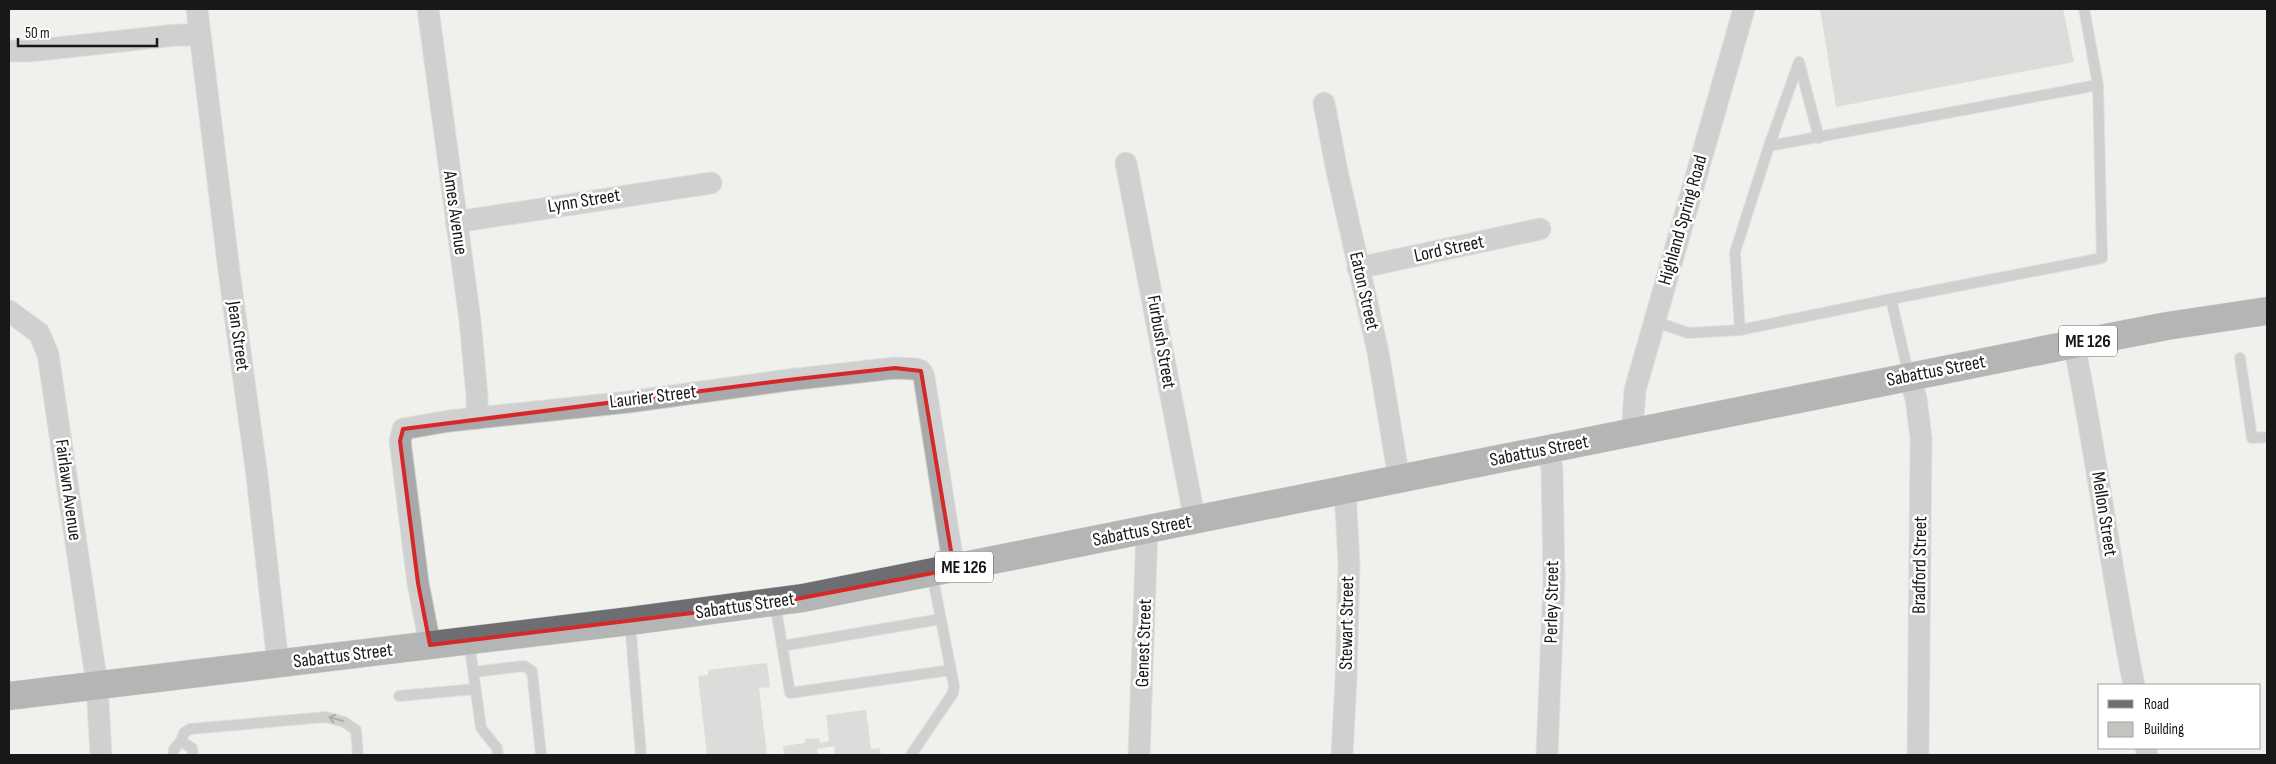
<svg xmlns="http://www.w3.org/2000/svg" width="2276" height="764" font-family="'Sofia Sans Condensed',sans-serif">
<rect width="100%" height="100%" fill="#eef1ec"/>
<g fill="#c2c5c0">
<polygon points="1820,9 2063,9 2074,62 1836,107"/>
<polygon points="767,663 770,687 759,688 767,755 707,755 698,676 708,675 708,670"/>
<polygon points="866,710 871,749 880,748 881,755 835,755 834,746 817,749 818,755 784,755 783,746 805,743 805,739 819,738 820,743 829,741 826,715"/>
</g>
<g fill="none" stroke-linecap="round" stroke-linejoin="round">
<g stroke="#ccceca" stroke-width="12">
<g id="lane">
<polyline points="2084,9 2098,85"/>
<polyline points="1769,146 1799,62 1819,138"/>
<polyline points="1891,299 1740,330 1735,252 1769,146 2098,85 2102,258 1891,299 1909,376"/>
<polyline points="1654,321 1688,333 1740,330"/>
<polyline points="2240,358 2252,438 2267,437"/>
<polyline points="775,603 790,693 951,670"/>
<polyline points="630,622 641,755"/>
<polyline points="469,641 481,728 497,748 498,755"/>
<polyline points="782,646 941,619"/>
<polyline points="473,672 524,666 532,671 541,755"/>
<polyline points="399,696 475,689"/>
<polyline points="181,741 184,733 190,729 326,717 344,722 356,730 358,755"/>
<polyline points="173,755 174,749 181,741 192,748 193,755"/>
<polyline points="911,755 953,693 954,686 932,574"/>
</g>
</g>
<g stroke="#ccceca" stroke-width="23">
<g id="street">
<polyline points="197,9 229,271 257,476 278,664"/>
<polyline points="428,9 470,320 477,396 477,418"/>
<polyline points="9,51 30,51 176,35 199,35"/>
<polyline points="1324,103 1337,171 1378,352 1399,479"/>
<polyline points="1126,163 1195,521"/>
<polyline points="456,222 711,183"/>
<polyline points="1358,268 1540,229"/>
<polyline points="9,311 39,333 48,354 97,685 101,755"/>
<path d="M2074,344C2097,457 2111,572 2134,685"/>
<polyline points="1909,377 1916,398 1921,438 1918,755"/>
<polyline points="1632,433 1635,390 1744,9"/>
<polyline points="430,645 418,583 400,441 403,429 449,421 628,402 788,380 895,368 916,369 921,371 924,377 954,569"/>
<polyline points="2146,748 2147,755"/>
<polyline points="1139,755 1147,530"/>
<polyline points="1342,755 1346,679 1349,563 1345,491"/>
<polyline points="1547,755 1554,579 1552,469 1548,450"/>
</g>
</g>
<g stroke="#ccceca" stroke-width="29">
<polyline id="primary" points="9,696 630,621 803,598 2074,344 2167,326 2267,311"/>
</g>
<use href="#lane" stroke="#a9a8aa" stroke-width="10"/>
<use href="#street" stroke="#a9a8aa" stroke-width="21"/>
<use href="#primary" stroke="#6e6d71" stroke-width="28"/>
</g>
<defs><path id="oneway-shaft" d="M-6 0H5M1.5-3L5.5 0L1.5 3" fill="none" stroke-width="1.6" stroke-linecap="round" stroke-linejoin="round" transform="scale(1.25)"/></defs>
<use stroke="#606060" href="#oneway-shaft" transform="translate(336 719) rotate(-165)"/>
<path d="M0 0H2276V764H0ZM895,368L921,371L954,569L775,603L430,645L418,583L400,441L403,429L788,380Z" fill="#eef1ec" fill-opacity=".55" fill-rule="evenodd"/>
<path fill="none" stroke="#d62828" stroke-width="4" stroke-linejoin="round" d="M895,368L921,371L954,569L775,603L430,645L418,583L400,441L403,429L788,380Z"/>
<g text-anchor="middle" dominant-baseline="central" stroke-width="5" stroke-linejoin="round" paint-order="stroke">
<g fill="#fff" stroke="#5d5d5d" stroke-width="1">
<rect x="2059" y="325.5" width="58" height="31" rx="4"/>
<rect x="935" y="551.5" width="58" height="31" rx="4"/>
</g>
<g font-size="18" font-weight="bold" fill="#171817">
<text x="2088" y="341">ME 126</text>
<text x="964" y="567">ME 126</text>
</g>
<g font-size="19" fill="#171817" stroke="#fff">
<text transform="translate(584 201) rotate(-9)">Lynn Street</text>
<text transform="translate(455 213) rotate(82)">Ames Avenue</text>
<text transform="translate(1683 220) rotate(-74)">Highland Spring Road</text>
<text transform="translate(1449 249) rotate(-12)">Lord Street</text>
<text transform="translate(1364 291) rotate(77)">Eaton Street</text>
<text transform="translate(238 336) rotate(82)">Jean Street</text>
<text transform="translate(1161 342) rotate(80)">Furbush Street</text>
<text transform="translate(1936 371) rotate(-11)">Sabattus Street</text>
<text transform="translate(653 397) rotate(-7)">Laurier Street</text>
<text transform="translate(1539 451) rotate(-11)">Sabattus Street</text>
<text transform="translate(68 490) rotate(82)">Fairlawn Avenue</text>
<text transform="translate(2104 514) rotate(81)">Mellon Street</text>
<text transform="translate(1142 531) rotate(-11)">Sabattus Street</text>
<text transform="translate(1920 565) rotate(-89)">Bradford Street</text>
<text transform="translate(1552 602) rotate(-89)">Perley Street</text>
<text transform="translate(745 606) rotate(-8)">Sabattus Street</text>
<text transform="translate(1347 623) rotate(-89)">Stewart Street</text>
<text transform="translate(1144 643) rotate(-88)">Genest Street</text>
<text transform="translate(343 656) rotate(-7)">Sabattus Street</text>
</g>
</g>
<rect width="2276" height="764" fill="none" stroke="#171817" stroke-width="20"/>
<rect x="2098" y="684" width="162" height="65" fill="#ffffff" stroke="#a2a3a2"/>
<rect x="2108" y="700" width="25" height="8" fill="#6e6d71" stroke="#a2a3a2"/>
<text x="2144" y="709" font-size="15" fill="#171817">Road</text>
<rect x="2108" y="722" width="25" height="15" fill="#c2c5c0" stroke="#a2a3a2"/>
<text x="2144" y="734" font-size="15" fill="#171817">Building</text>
<path d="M18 38v8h139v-8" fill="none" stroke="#171817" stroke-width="2.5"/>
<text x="25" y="38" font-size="15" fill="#171817" stroke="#ffffff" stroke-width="4" paint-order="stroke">50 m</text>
</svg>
